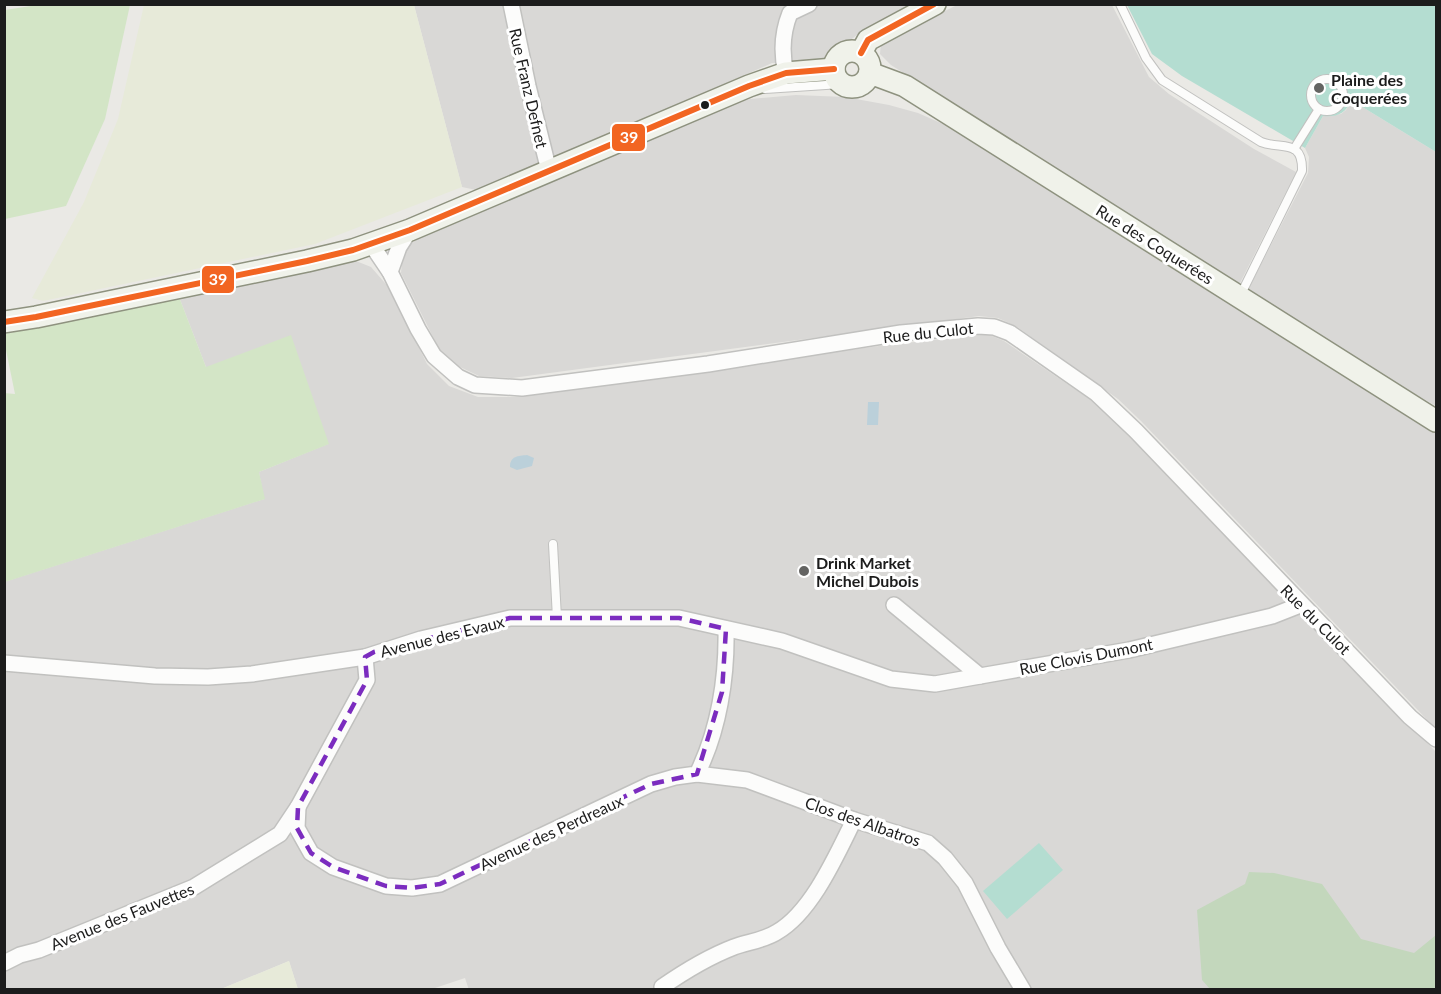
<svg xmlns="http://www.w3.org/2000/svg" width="1441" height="994" font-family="Lato,sans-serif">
<rect width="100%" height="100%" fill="#eae9e5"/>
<g fill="#d9d8d6">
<polygon points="414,5 913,5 862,31 825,60 797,63 772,63 481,191 462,187"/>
<polygon points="957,5 1112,5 1149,77 1169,94 1254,149 1296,172 1239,285 891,65 880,54 881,43"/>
<polygon points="796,95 845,97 889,105 918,113 959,131 1436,430 1436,729 1141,421 1118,399 1016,326 998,318 979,316 512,378 479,376 456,365 439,349 401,273 403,251 428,230 715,109 750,99"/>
<polygon points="1351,100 1436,152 1436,406 1379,374 1248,290 1308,173 1309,157 1305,148 1323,116 1341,114 1346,110"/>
<polygon points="346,257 371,267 391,290 427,364 449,386 478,397 515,397 879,346 987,334 1004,341 1101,407 1436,752 1436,953 1361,990 469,990 465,978 432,989 298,990 289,961 221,989 5,989 4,582 264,499 259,472 328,444 206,367 179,297"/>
</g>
<g fill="#e7ead9">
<polygon points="144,5 414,5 462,187 315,244 43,301 32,298 84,202 118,119"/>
<polygon points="289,961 298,989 221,989"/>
</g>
<g fill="#d3e5c6">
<polygon points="37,5 130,5 105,119 66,206 5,219 5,10"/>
<polygon points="179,297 206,367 291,335 329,444 259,472 265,499 5,582 4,393 15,394 5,345 5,334"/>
</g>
<polygon fill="#c3d7bc" points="1249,872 1274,873 1322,884 1361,939 1414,953 1436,935 1436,989 1210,989 1202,980 1197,910 1245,884"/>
<g fill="#b4ddd1">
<path d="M1127,5H1436V152L1351,100C1346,114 1337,117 1323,116L1305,148L1182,76L1152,54Z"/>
<polygon points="1039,843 1063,870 1007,919 983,891"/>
</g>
<g fill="#bbd0da">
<polygon points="868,402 879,402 878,425 867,425"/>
<path d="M527,455L534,458L532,466L517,470L510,467C510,456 518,456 527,455Z"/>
</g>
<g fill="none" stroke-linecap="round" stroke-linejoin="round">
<g stroke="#c1c1bf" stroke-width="10">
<g id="lane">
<path d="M1120,4L1146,58L1162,80L1261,142C1281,150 1303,138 1302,171L1240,296"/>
<circle cx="1327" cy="95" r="16"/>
<polyline points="765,89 841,84"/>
<polyline points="1294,149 1319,109"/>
<polyline points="553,544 557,618"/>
</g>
</g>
<g stroke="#c1c1bf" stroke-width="18">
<g id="street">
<polyline points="511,4 528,86 549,171"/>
<path d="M786,73C781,52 782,33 790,13L809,4"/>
<polyline points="371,244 390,272 418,329 434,356 458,377 475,385 522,388 708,364 901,333 978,326 994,327 1010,333 1096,393 1136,431 1410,717 1436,739"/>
<polyline points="390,272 399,247 410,230"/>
<polyline points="894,605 980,676 1129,650 1272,616 1300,605"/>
<polyline points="4,663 155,676 208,677 252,674 365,657 421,639 510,618 679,618 782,641 891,679 935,684 980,676"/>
<polyline points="697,774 747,780 854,820 928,843 945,858 965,883 998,948 1023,990"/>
<path d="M298,807L297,828L311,853L333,867L386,886L412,888L440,884L651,784L675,777L697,774C719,730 727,677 726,629"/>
<polyline points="4,963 20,955 39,950 194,887 280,834 298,807 367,680 365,657"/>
<path d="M662,987C685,971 708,957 734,947C748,942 765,940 777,932C812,912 837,854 854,820"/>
</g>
</g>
<g stroke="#8e927f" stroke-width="24">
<g id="secondary">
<circle cx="852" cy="69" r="18"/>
<polyline points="861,53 868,40 935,4"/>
<polyline points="870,73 905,86 1436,421"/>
<polyline points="4,322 36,317 307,261 353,250 410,230 749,86 786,73 834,69"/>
</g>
</g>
<use href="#lane" stroke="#fcfcfb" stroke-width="8"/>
<use href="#street" stroke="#fcfcfb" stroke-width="15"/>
<use href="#secondary" stroke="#f0f2ea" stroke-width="21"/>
<g stroke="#fff" stroke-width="10">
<g id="bus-1">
<polyline points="861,53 868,40 934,4"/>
<polyline points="4,322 36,317 307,261 353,250 410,230 749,86 786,73 834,69"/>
</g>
</g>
<use href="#bus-1" stroke="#f26522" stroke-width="6"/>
</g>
<path fill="none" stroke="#7b2cbf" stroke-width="4.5" stroke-dasharray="12 8" stroke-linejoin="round" d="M510,618H679L726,629L722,692L697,774L651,784L440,884L412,888L386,886L333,867L311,853L297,828L298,807L367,680L365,657L374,652Z"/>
<g fill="#646462" stroke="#fff" stroke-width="2">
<circle cx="1319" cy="88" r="6"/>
<circle cx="804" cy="571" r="6"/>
</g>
<circle fill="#1c1c1c" stroke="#fff" stroke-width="2" cx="705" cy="105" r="5"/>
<g text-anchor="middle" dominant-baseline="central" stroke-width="6" stroke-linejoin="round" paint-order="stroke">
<g font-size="16" font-weight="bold" fill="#1c1c1c" stroke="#fff" text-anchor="start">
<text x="1331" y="79">Plaine des<tspan x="1331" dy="18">Coquerées</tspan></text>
<text x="816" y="562">Drink Market<tspan x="816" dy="18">Michel Dubois</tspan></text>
</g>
<g font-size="16" fill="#1c1c1c" stroke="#fff">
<text transform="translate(529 88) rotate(77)">Rue Franz Defnet</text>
<text transform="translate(1155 244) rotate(32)">Rue des Coquerées</text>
<text transform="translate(928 332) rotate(-6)">Rue du Culot</text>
<text transform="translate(1316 619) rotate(45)">Rue du Culot</text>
<text transform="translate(442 636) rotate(-14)">Avenue des Evaux</text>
<text transform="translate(1086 656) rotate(-11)">Rue Clovis Dumont</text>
<text transform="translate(863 821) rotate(19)">Clos des Albatros</text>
<text transform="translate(551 832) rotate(-25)">Avenue des Perdreaux</text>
<text transform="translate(122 916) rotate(-22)">Avenue des Fauvettes</text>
</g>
</g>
<g stroke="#fff" stroke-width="2">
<rect x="611" y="123" width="35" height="29" rx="6" fill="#f26522"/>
<rect x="201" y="265" width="34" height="29" rx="6" fill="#f26522"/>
</g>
<g font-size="16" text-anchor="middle" font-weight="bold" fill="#fff">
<text x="629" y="143">39</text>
<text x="218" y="285">39</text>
</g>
<rect width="1441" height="994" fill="none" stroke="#1c1c1c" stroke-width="12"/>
</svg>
